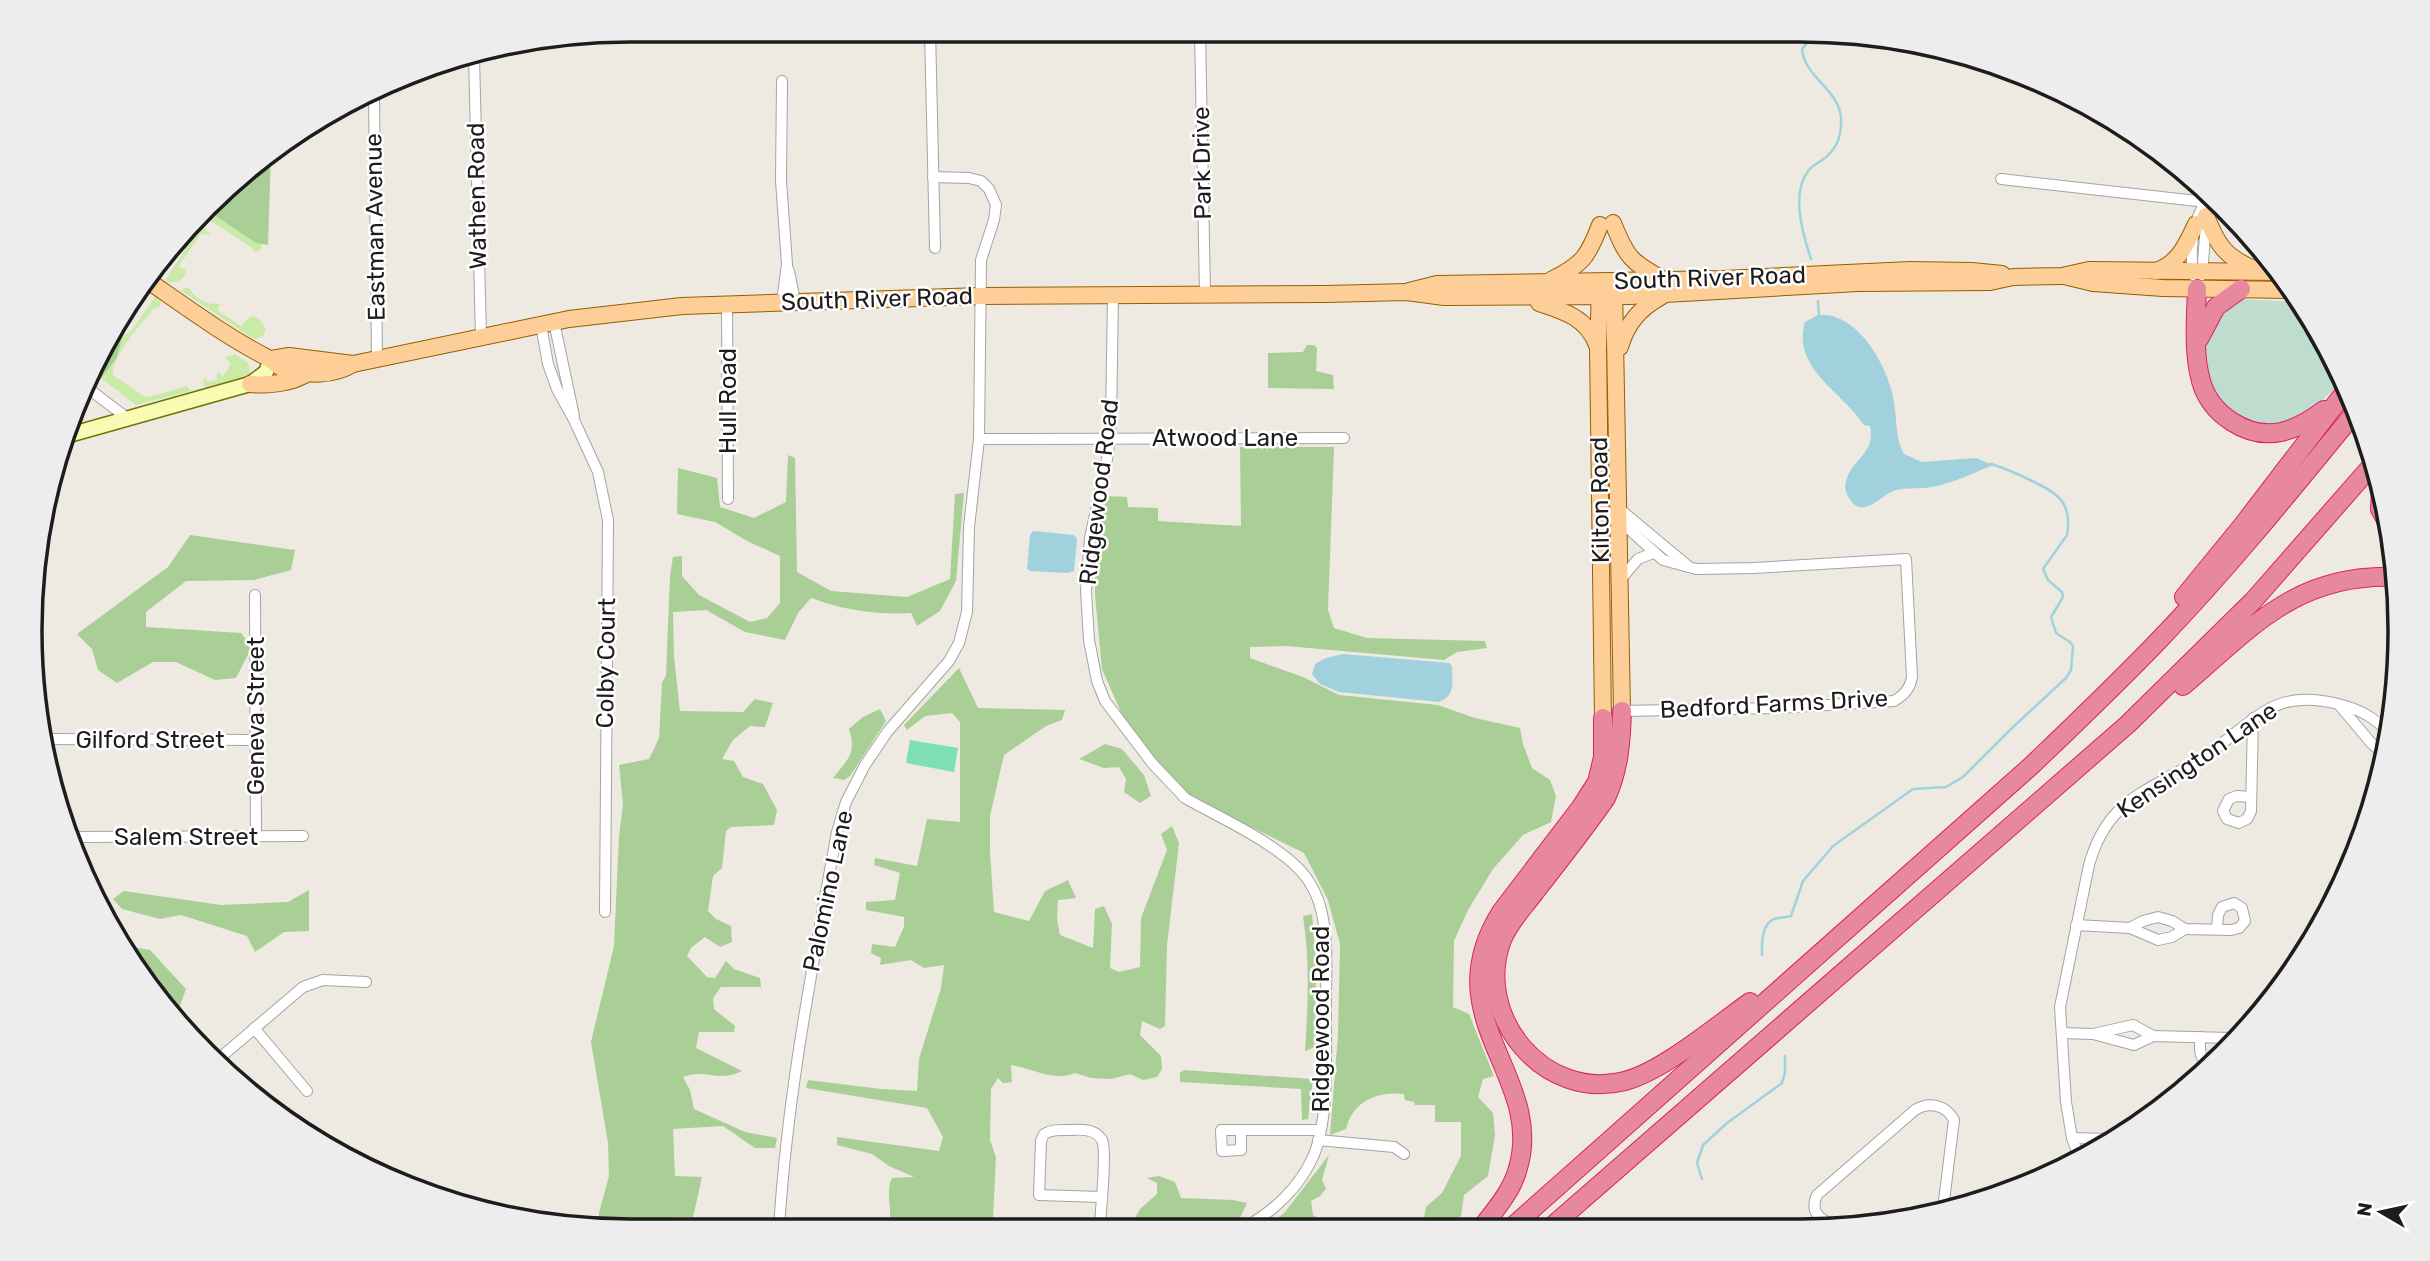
<svg xmlns="http://www.w3.org/2000/svg" width="2430" height="1261" font-family="Rubik,sans-serif">
<rect width="100%" height="100%" fill="#eeeae2"/>
<g fill="#caeaa7">
<path d="M210,212L262,244L261,250L255,252L251,247L209,220L204,228L211,235L201,234L178,267L186,270C184,280 180,281 171,283L165,280Z"/>
<path d="M188,287C196,299 206,305 220,304L217,310L241,326C252,312 257,313 266,329L263,336L256,339L249,336L180,290Z"/>
<path d="M155,297L161,302L159,307L154,308C143,323 110,357 113,375L144,396L149,397L187,386L191,391L136,405L101,378L117,358L122,337L131,331Z"/>
<polygon points="235,354 249,364 250,374 243,379 206,390 203,380 206,377 207,382 217,380 217,372 223,376 231,364 225,357"/>
</g>
<g fill="#a9ce96">
<polygon points="271,151 268,245 256,243 210,212 264,154"/>
<polygon points="113,337 122,337 117,358 101,378 96,374"/>
<polygon points="1307,345 1314,345 1317,348 1316,371 1333,375 1334,389 1268,388 1268,353 1303,352"/>
<path d="M1240,447H1334L1328,610L1334,628L1367,638L1485,641L1487,648L1457,652L1444,660L1286,646L1250,647V658L1303,677L1339,695L1438,705L1475,718L1520,728L1523,744L1532,768L1550,780L1556,796L1551,822L1523,835L1493,869L1468,910L1454,941L1453,1007L1469,1014L1494,1076L1483,1079L1478,1097L1493,1113L1495,1135L1488,1176L1464,1195L1461,1216L1451,1227H1419L1424,1218L1426,1207L1442,1193L1461,1156V1122H1435V1105H1415L1414,1102L1405,1100L1404,1094C1377,1091 1353,1101 1346,1129L1330,1135L1338,1035L1340,944L1328,900L1304,853L1190,797L1161,766L1124,719L1102,669L1095,596V546L1107,496L1127,497L1128,507L1158,508V521L1241,526Z"/>
<path d="M788,455L795,458L797,572L831,591L907,597L950,579L955,494L964,493L956,581L940,611L917,626L911,613C877,615 843,610 811,598L798,613L785,640L745,632L706,610L673,612L674,657L680,711L743,712L755,699L773,703L765,727L750,726L733,740L722,759L734,761L743,777L763,784L777,810L774,825L731,827L726,831L722,868L713,876L708,911L716,919L731,926L732,942L720,947L705,937L691,948L687,956L707,977L715,978L726,961L734,969L760,978L761,987H721L713,998L714,1009L735,1026L734,1032H699L696,1048L742,1071C719,1083 706,1068 683,1077L690,1090L694,1109L745,1132L777,1138L775,1148H755L723,1126L673,1129L675,1176L702,1177L693,1217H675L674,1230H598L599,1213L609,1176L608,1143L591,1042L614,946L619,836L623,804L619,765L649,759L659,738L662,683L666,675L670,576L673,557L682,556V576L699,595L750,622L767,618L780,603V556L749,542L715,522L677,514L678,468L717,478L720,507L754,518L786,502Z"/>
<polygon points="190,535 295,550 291,570 254,580 186,581 146,612 146,627 241,633 252,647 236,678 215,680 176,662 153,662 117,683 98,670 92,649 77,634 168,567"/>
<path d="M959,668L978,708L1065,710L1062,720L1046,726L1004,755L990,816V852L994,912L1029,921L1045,891L1068,880L1076,898L1058,900L1057,920L1060,935L1093,948L1095,909L1104,906L1112,924L1110,968L1119,972L1140,967L1141,918L1167,850L1161,834L1172,826L1179,843L1167,945L1165,1026L1160,1029L1142,1021L1140,1035L1161,1056L1162,1069L1157,1077L1143,1080L1130,1074L1111,1079L1091,1078L1075,1073C1055,1082 1032,1068 1011,1065L1012,1082L1003,1083L998,1078L991,1089L990,1140L996,1157L993,1219L995,1229H926L907,1226L904,1229H887C895,1213 884,1195 892,1178L914,1177L889,1166L872,1154L837,1145V1137L939,1151L943,1137L927,1108L806,1088L808,1080L881,1089L917,1091L919,1059L941,988L944,965L924,968L911,960L880,965L881,958L871,953L872,944L895,947L904,927V917L866,910V902L895,900L900,873L874,865L875,858L917,866L927,819L960,822V722L952,713L925,716L907,730L904,725Z"/>
<path d="M880,709L886,721L850,776L844,780L833,778C848,759 857,754 849,729L863,717Z"/>
<polygon points="1105,744 1122,749 1144,775 1151,796 1140,803 1124,792 1126,779 1119,767 1104,768 1079,759"/>
<polygon points="309,890 309,931 284,932 255,952 247,936 181,915 160,919 122,909 113,899 124,891 221,905 288,902"/>
<path d="M1312,914L1316,962L1315,1047L1305,1051C1308,1006 1310,961 1303,916Z"/>
<polygon points="127,946 150,950 186,989 180,1006 174,1011"/>
<polygon points="1184,1070 1313,1079 1308,1119 1302,1120 1301,1089 1180,1082 1180,1073"/>
<polygon points="1329,1155 1322,1180 1326,1189 1320,1196 1311,1201 1313,1215 1319,1219 1320,1228 1265,1228 1285,1212"/>
<polygon points="1159,1176 1175,1182 1181,1198 1233,1200 1247,1203 1240,1218 1211,1228 1139,1228 1143,1223 1135,1218 1140,1209 1157,1194 1157,1183 1147,1178"/>
</g>
<path fill="#bfddce" d="M2236,299L2300,302L2320,330L2342,380C2330,394 2302,423 2283,425C2239,432 2202,390 2205,348C2206,341 2210,334 2213,328C2215,322 2217,312 2222,308C2225,305 2231,302 2236,299Z"/>
<polygon fill="#7edfb6" points="910,740 958,748 954,772 906,763"/>
<g fill="#a1d1dd">
<path d="M1818,315C1858,311 1889,368 1894,402C1897,419 1895,439 1904,454L1922,462L1976,458L1993,465C1974,473 1953,483 1932,487C1919,490 1901,486 1889,493C1876,501 1861,518 1849,498C1845,492 1844,485 1847,478C1854,458 1876,452 1870,426L1864,425C1843,392 1791,368 1805,322Z"/>
<polygon points="1033,531 1074,535 1077,539 1074,571 1067,573 1030,571 1027,569 1030,535"/>
<path d="M1343,654L1449,663L1452,666C1452,682 1456,696 1439,702L1339,692L1320,684L1312,674L1315,664L1326,658Z"/>
</g>
<g fill="none" stroke-linecap="round" stroke-linejoin="round">
<g stroke="#a1d1dd" stroke-width="2.5">
<path d="M1811,259C1803,235 1790,192 1809,170C1812,166 1818,163 1822,160C1837,150 1842,136 1841,118C1839,89 1804,77 1802,49C1814,31 1835,34 1854,34"/>
<polyline points="1818,301 1819,317"/>
<path d="M1762,955C1762,944 1761,927 1772,920C1777,917 1785,918 1791,916L1803,881L1833,846L1913,789L1946,787L1963,777L2013,727L2066,678L2071,670L2073,646L2070,642L2056,633L2051,617L2063,597L2062,592L2048,580L2043,569L2067,535C2073,502 2057,493 2032,481C2018,474 2005,468 1991,464"/>
<polyline points="1702,1179 1697,1163 1703,1145 1727,1123 1782,1083 1785,1072 1785,1056"/>
</g>
<g stroke="#a4a4a4" stroke-width="12">
<g id="minor">
<polyline points="930,30 935,248"/>
<polyline points="1200,30 1205,295"/>
<polyline points="474,56 481,337"/>
<polyline points="374,95 377,359"/>
<polyline points="2001,179 2206,202"/>
<polyline points="789,271 795,301"/>
<path d="M2193,275C2190,252 2192,220 2206,202"/>
<polyline points="2202,275 2206,224"/>
<path d="M1113,295L1111,422L1108,454L1090,538L1086,591L1089,640L1097,681L1105,701L1152,763L1185,798C1220,818 1286,847 1308,880C1317,893 1322,909 1324,925C1328,949 1326,975 1326,999C1325,1045 1331,1115 1313,1157C1299,1188 1272,1213 1243,1228"/>
<polyline points="782,302 787,264 781,181 782,81"/>
<polyline points="727,304 728,499"/>
<polyline points="554,322 574,416"/>
<polyline points="541,325 548,364 557,389 574,420 598,472 608,520 605,912"/>
<polyline points="89,389 127,418"/>
<polyline points="979,439 1344,438"/>
<polyline points="1616,506 1687,565"/>
<path d="M1600,507L1619,520L1663,560L1696,569L1754,568L1906,559L1912,677C1910,689 1904,695 1894,701L1777,708L1622,711"/>
<polyline points="1620,580 1638,559 1653,553"/>
<polyline points="255,595 256,837"/>
<polyline points="2340,706 2372,744 2385,755"/>
<polyline points="43,739 257,740"/>
<polyline points="2251,797 2237,796 2229,799 2223,811 2227,819 2239,823 2247,819 2251,811 2253,718"/>
<polyline points="70,837 303,836"/>
<polyline points="2076,925 2130,928 2158,940 2172,937 2185,929"/>
<polyline points="2130,928 2143,921 2158,917 2172,921 2185,929 2231,930 2239,928 2245,921 2242,908 2234,903 2222,907 2218,915 2217,929"/>
<polyline points="254,1028 307,1091"/>
<polyline points="2062,1033 2093,1034 2133,1025 2153,1036"/>
<polyline points="2093,1034 2134,1045 2153,1036 2230,1038 2236,1041"/>
<path d="M2200,1037C2200,1049 2198,1060 2211,1064"/>
<polyline points="215,1062 303,987 323,980 366,982"/>
<polyline points="1241,1130 1241,1150 1222,1151 1221,1130 1320,1130"/>
<polyline points="2072,1138 2111,1139"/>
<polyline points="1318,1140 1394,1147 1404,1154"/>
<path d="M2079,1157L2072,1138L2066,1102L2060,1007L2089,865C2108,797 2149,792 2201,758C2253,726 2269,686 2338,704C2359,709 2374,717 2389,733"/>
<path d="M1842,1226C1824,1223 1808,1215 1817,1195L1915,1110C1929,1101 1946,1105 1954,1120L1943,1209"/>
<path d="M1100,1228V1224C1101,1208 1107,1151 1102,1140C1096,1129 1082,1129 1072,1130C1062,1130 1053,1129 1044,1134L1041,1141L1039,1195L1101,1197"/>
<path d="M779,1229C787,1095 813,964 837,832L846,802L865,765L888,731L949,661L959,643L967,612L969,527L979,439L981,260L994,220L996,205L989,189L981,181L969,178L933,177"/>
</g>
</g>
<g stroke="#6c7403" stroke-width="17">
<polyline id="secondary" points="69,435 250,384 266,372 271,359"/>
</g>
<g stroke="#955e00" stroke-width="18">
<g id="primary">
<path d="M2206,216C2218,246 2225,257 2256,270"/>
<path d="M1613,223C1627,258 1631,262 1664,280"/>
<path d="M2156,271C2179,263 2186,245 2196,224"/>
<polyline points="2064,276 2093,283 2163,288 2291,290"/>
<path d="M147,280C186,307 224,335 266,357C273,360 277,366 284,369C306,376 334,376 353,364L569,319L682,306L981,296L1325,294L1407,292L1444,297L1630,296L1858,283L1990,282L2013,277L2062,276L2089,270L2278,272"/>
<path d="M1551,280C1582,265 1588,257 1600,225"/>
<polyline points="1614,287 1622,711"/>
<polyline points="1600,288 1598,348 1603,718"/>
<polyline points="1409,291 1437,284 1723,279 1910,270 1972,271 2002,274"/>
<path d="M1539,303C1564,311 1587,318 1597,345"/>
<path d="M1620,347C1627,323 1640,308 1662,296"/>
<polyline points="271,359 289,356 353,364"/>
<path d="M250,384C269,386 292,383 308,373"/>
</g>
</g>
<g stroke="#da2167" stroke-width="20">
<g id="motorway">
<path d="M2197,289C2196,318 2193,352 2201,381C2210,414 2247,439 2281,432C2298,428 2311,420 2324,410"/>
<polyline points="2199,339 2216,307 2241,289"/>
<polyline points="2381,491 2380,509 2389,525"/>
<polyline points="2184,597 2242,526 2347,389"/>
<path d="M2183,686C2252,627 2297,573 2396,577"/>
<path d="M1622,711C1621,742 1619,770 1606,798C1584,830 1559,861 1535,892C1524,907 1509,922 1502,940C1473,1016 1544,1102 1625,1081C1663,1071 1716,1026 1750,1002"/>
<path d="M1482,1227C1496,1209 1512,1191 1518,1168C1545,1076 1434,1018 1501,912L1581,807L1597,782L1603,757V718"/>
<path d="M1512,1227L2031,766C2075,724 2119,682 2161,638C2230,566 2293,488 2356,411"/>
<polyline points="1551,1227 2128,724 2253,601 2374,463"/>
</g>
</g>
<use href="#minor" stroke="#fff" stroke-width="10"/>
<use href="#secondary" stroke="#f9fab4" stroke-width="14"/>
<use href="#primary" stroke="#fdce98" stroke-width="16"/>
<use href="#motorway" stroke="#e7889d" stroke-width="18"/>
</g>
<g text-anchor="middle" dominant-baseline="central" stroke-width="5" stroke-linejoin="round" paint-order="stroke">
<g font-size="24" fill="#1d1d1d" stroke="#fff">
<text transform="translate(1202 163) rotate(-91)">Park Drive</text>
<text transform="translate(477 196) rotate(-91)">Wathen Road</text>
<text transform="translate(375 227) rotate(-91)">Eastman Avenue</text>
<text transform="translate(1710 278) rotate(-2)">South River Road</text>
<text transform="translate(877 299) rotate(-2)">South River Road</text>
<text transform="translate(728 401) rotate(-90)">Hull Road</text>
<text x="1225" y="438">Atwood Lane</text>
<text transform="translate(1099 492) rotate(-83)">Ridgewood Road</text>
<text transform="translate(1600 500) rotate(-91)">Kilton Road</text>
<text transform="translate(606 663) rotate(-89)">Colby Court</text>
<text transform="translate(1774 704) rotate(-3)">Bedford Farms Drive</text>
<text transform="translate(256 716) rotate(-90)">Geneva Street</text>
<text x="150" y="740">Gilford Street</text>
<text transform="translate(2197 760) rotate(-34)">Kensington Lane</text>
<text x="186" y="837">Salem Street</text>
<text transform="translate(828 891) rotate(-78)">Palomino Lane</text>
<text transform="translate(1321 1019) rotate(-90)">Ridgewood Road</text>
</g>
</g>
<path d="M0 0H2430V1261H0ZM630 42H1800A588 588 0 0 1 2388 630V631A588 588 0 0 1 1800 1219H630A588 588 0 0 1 42 631V630A588 588 0 0 1 630 42Z" fill="#ededed" fill-rule="evenodd"/>
<path fill="none" stroke="#1d1d1d" stroke-width="3.5" d="M630 42H1800A588 588 0 0 1 2388 630V631A588 588 0 0 1 1800 1219H630A588 588 0 0 1 42 631V630A588 588 0 0 1 630 42Z"/>
<g transform="translate(2381 1212) rotate(279)" stroke="#ffffff" stroke-width="5" paint-order="stroke">
<path d="M0-5L12 26L0 18L-12 26Z" fill="#1d1d1d"/>
<text y="-10" font-size="19" font-weight="bold" text-anchor="middle" fill="#1d1d1d">N</text>
</g>
</svg>
